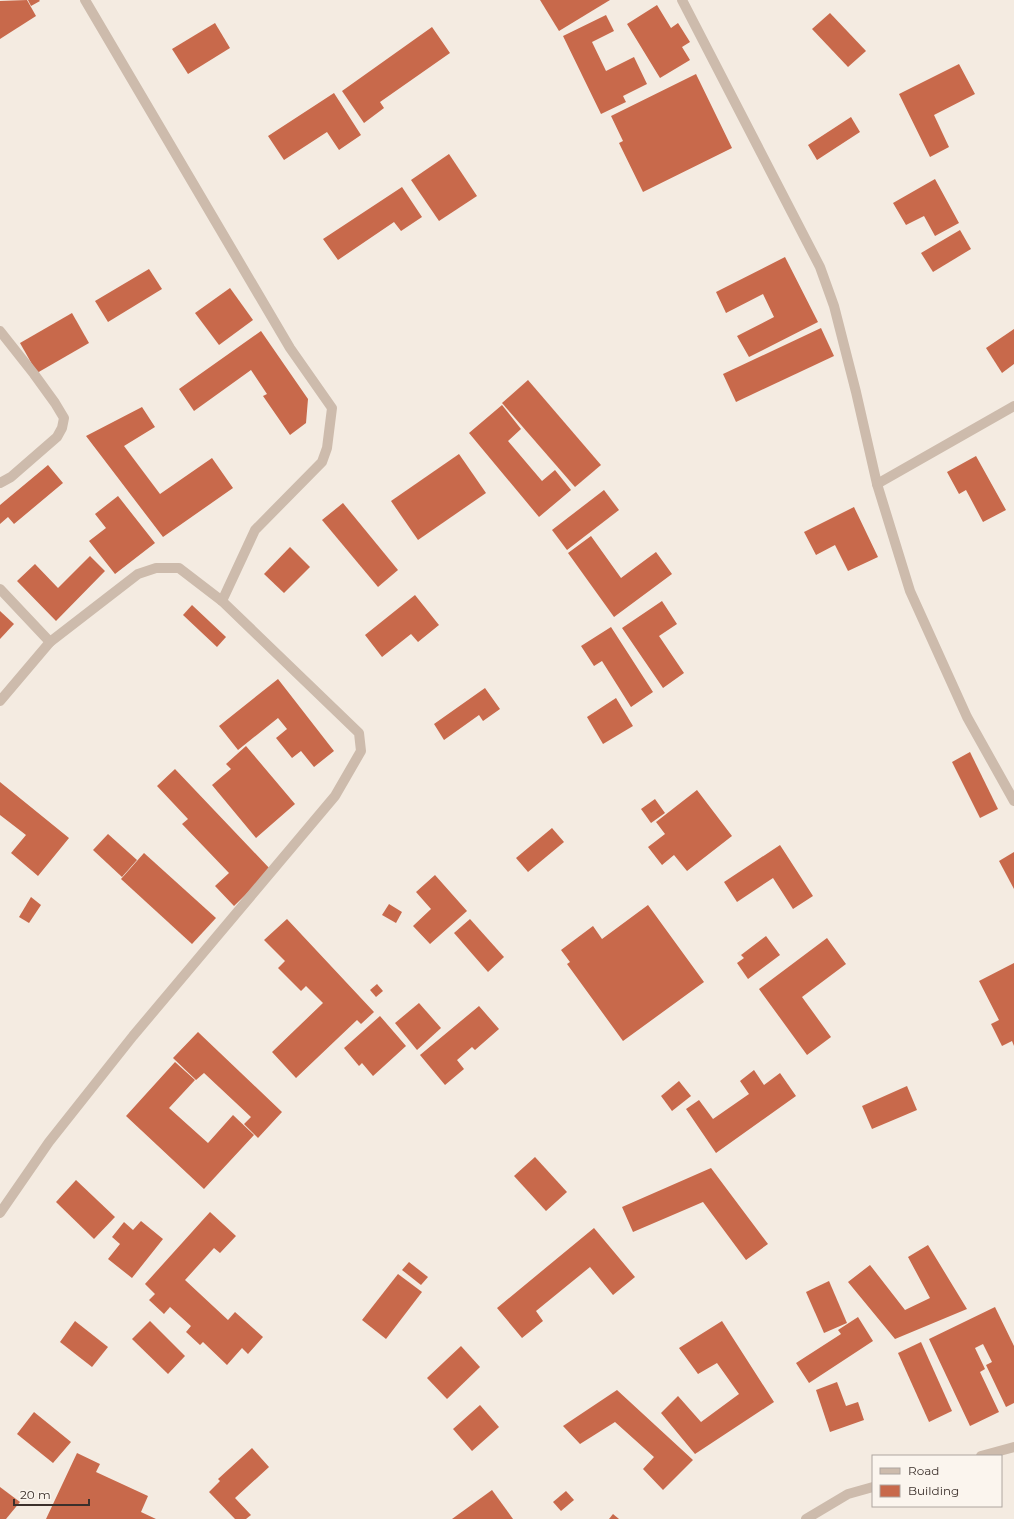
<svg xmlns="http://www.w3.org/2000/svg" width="1014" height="1519" font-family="Montserrat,sans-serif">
<rect width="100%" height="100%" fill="#f4ebe1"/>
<g fill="#c8694b">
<polygon points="27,0 36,16 0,39 0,1"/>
<polygon points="28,0 39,0 40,1 31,6"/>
<polygon points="540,0 610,0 559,31"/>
<polygon points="657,5 671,28 678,23 690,42 682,47 690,60 660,78 627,24"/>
<polygon points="830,13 866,51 848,67 812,29"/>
<polygon points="606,15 614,31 592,42 606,71 634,57 647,84 623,96 626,102 601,114 563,36"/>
<polygon points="215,23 230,48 188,74 172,49"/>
<polygon points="432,27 450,53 380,102 384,108 364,123 342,91"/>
<polygon points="959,64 975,94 934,115 949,147 930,157 899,94"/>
<polygon points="696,74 732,148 643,192 619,143 623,141 611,116"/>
<polygon points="334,93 361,135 339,150 327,132 284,160 268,136"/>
<polygon points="851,117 860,132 817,160 808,145"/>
<polygon points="449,154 477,196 439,221 411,180"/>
<polygon points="935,179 959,223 935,236 924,216 906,225 893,203"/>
<polygon points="402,187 422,217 401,231 394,222 338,260 323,239"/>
<polygon points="960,230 971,249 933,272 921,253"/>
<polygon points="785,257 818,322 749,357 737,336 774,317 763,294 726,313 716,292"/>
<polygon points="149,269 162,289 108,322 95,301"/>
<polygon points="230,288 253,320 219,345 195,313"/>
<polygon points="72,313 89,343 37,373 20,343"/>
<polygon points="821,328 834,356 736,402 723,374"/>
<polygon points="1014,329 1014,364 1002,373 986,348"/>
<polygon points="261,331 308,399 306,423 290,435 263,396 267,394 251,370 194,411 179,389"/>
<polygon points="528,380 601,465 575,487 502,403"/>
<polygon points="502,405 521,429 508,441 542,481 555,470 571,490 539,517 469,433"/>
<polygon points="142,407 155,427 124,446 160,494 212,458 233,488 163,537 86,436"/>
<polygon points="459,454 486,493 418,540 391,501"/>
<polygon points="976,456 1006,510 983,522 966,490 959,494 947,472"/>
<polygon points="48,465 63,483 14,524 8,517 0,524 0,505"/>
<polygon points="604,490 619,510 567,550 552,530"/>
<polygon points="118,496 155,543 115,574 89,541 106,528 95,514"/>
<polygon points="343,503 398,570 378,587 322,520"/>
<polygon points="854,507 878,557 848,571 835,545 816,555 804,532"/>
<polygon points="591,536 621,578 656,552 672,574 614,617 568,553"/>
<polygon points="290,547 310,567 284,593 264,574"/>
<polygon points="90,556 105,571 56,621 17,581 35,564 58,588"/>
<polygon points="415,595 439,625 418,642 411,634 382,657 365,635"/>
<polygon points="662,601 677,624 659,636 684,673 663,688 622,628"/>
<polygon points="192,605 226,637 217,647 183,615"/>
<polygon points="0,611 14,624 0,639"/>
<polygon points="611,627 653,692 631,707 602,661 594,666 581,646"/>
<polygon points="278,679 334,751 314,767 301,751 292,758 276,738 287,729 278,718 238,750 219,726"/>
<polygon points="485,688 500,709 483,721 479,715 444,740 434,724"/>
<polygon points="616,698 633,726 603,744 587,717"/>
<polygon points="246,746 295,804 256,838 212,785 231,769 226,764"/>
<polygon points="970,752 998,809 980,818 952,762"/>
<polygon points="175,769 271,870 234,906 215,886 229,873 182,824 188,819 157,786"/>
<polygon points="0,782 69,838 38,876 11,853 26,835 0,815"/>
<polygon points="697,790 732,836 687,871 674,855 662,865 648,847 665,834 656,822"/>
<polygon points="655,799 665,813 651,823 641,809"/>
<polygon points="552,828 564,842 528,872 516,858"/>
<polygon points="108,834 137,860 122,877 93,850"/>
<polygon points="780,845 813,896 793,909 773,878 737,902 724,882"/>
<polygon points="1014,852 1014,889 999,861"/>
<polygon points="144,853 216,918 192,944 121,879"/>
<polygon points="435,875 467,911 430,944 413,926 431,909 416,892"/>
<polygon points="31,897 41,905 29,923 19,917"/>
<polygon points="389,904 402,912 396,923 382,915"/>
<polygon points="648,905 704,982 623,1041 567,964 570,962 561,950 593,926 602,939"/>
<polygon points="287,919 374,1012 361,1024 357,1020 296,1078 272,1052 323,1003 306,986 301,991 278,968 285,961 264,940"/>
<polygon points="470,919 504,957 488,972 454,933"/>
<polygon points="766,936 780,955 748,979 737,963 744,958 741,955"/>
<polygon points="827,938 846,964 802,997 831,1037 807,1055 759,989"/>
<polygon points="1014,963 1014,1046 1012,1041 1002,1046 991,1024 999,1020 979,981"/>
<polygon points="377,984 383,991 376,997 370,990"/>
<polygon points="419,1003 441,1028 417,1050 395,1023"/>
<polygon points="479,1006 499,1029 475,1050 472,1047 457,1060 464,1069 445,1085 420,1055"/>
<polygon points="380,1016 406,1046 373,1076 362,1063 359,1066 344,1048"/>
<polygon points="198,1032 282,1112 258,1138 244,1124 251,1117 204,1073 196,1080 173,1058"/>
<polygon points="175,1062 195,1080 169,1108 208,1143 233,1115 254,1135 204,1189 126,1116"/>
<polygon points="754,1070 764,1085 780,1073 796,1096 716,1153 686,1109 699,1100 713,1119 749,1094 740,1081"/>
<polygon points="679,1081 691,1096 672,1111 661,1096"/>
<polygon points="907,1086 917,1110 872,1129 862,1106"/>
<polygon points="535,1157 567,1192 546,1211 514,1176"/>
<polygon points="711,1168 768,1244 746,1260 703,1202 633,1232 622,1207"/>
<polygon points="76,1180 115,1217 94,1239 56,1202"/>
<polygon points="210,1212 236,1236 220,1253 214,1248 185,1280 228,1320 235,1312 263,1337 248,1354 242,1348 227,1365 203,1342 200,1345 186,1332 191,1326 170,1307 164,1314 149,1300 155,1294 145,1284"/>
<polygon points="141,1221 163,1239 132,1278 108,1259 120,1244 112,1237 124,1222 133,1230"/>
<polygon points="594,1228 635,1277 613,1295 590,1267 536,1311 543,1321 522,1338 497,1308"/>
<polygon points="928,1245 967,1309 895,1339 848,1282 870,1265 905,1310 930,1298 908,1257"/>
<polygon points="409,1262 428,1277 421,1285 402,1270"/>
<polygon points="398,1274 422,1292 386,1339 362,1320"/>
<polygon points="829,1281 847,1323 824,1333 806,1292"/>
<polygon points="995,1307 1014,1346 1014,1403 1006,1407 986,1365 992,1362 983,1344 975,1348 985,1369 980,1372 999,1412 970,1426 929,1339"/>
<polygon points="858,1317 873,1341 809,1383 796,1363 841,1334 838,1330"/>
<polygon points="75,1321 108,1347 92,1367 60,1342"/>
<polygon points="150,1321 185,1356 168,1374 132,1339"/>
<polygon points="722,1321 774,1402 695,1454 661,1413 678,1396 701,1422 739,1394 717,1363 698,1374 679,1348"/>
<polygon points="921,1342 952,1411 929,1422 898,1353"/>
<polygon points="461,1346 480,1367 447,1399 427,1378"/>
<polygon points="837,1382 846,1406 858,1402 864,1420 830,1432 816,1390"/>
<polygon points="617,1390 693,1460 663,1490 643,1469 654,1457 615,1422 580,1444 563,1426"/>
<polygon points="480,1405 499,1427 472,1451 453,1429"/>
<polygon points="34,1412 71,1442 53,1463 17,1434"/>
<polygon points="252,1448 269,1467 235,1498 251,1515 246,1519 235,1519 209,1492 220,1481 218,1479"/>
<polygon points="77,1453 100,1464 96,1472 148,1496 141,1512 156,1519 46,1519"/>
<polygon points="0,1487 20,1502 6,1519 0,1519"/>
<polygon points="492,1490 513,1519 452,1519"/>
<polygon points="566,1491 574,1500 561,1511 553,1502"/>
<polygon points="613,1514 619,1519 609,1519"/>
</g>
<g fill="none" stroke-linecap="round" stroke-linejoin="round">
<g stroke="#cdbbac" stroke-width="10">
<polyline points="85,0 290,348 332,408 327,448 322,462 255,530 222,601"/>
<polyline points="682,0 820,267 834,306 856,392 877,484 910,591 967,717 1014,801"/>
<polyline points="0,331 34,374 55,403 64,418 62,428 57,437 11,477 0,483"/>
<polyline points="877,484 1014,406"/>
<polyline points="0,589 50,642"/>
<polyline points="0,701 50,642 138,574 156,568 179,568 222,601 359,733 361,751 335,796 133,1036 49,1142 0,1213"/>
<polyline points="981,1456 1014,1447"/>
<polyline points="806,1519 848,1494 873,1487"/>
</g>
</g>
<rect x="872" y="1455" width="130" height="52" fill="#fbf5ee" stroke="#aea6a0"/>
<rect x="880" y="1468" width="20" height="6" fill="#cdbbac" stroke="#aea6a0"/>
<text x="908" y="1475" font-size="12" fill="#3b302b">Road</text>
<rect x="880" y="1485" width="20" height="12" fill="#c8694b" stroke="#aea6a0"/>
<text x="908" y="1495" font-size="12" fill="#3b302b">Building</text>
<path d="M14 1499v6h75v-6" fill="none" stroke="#3b302b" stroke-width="2"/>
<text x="20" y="1499" font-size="12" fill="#3b302b" stroke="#fbf5ee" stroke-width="3" paint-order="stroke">20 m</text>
</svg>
